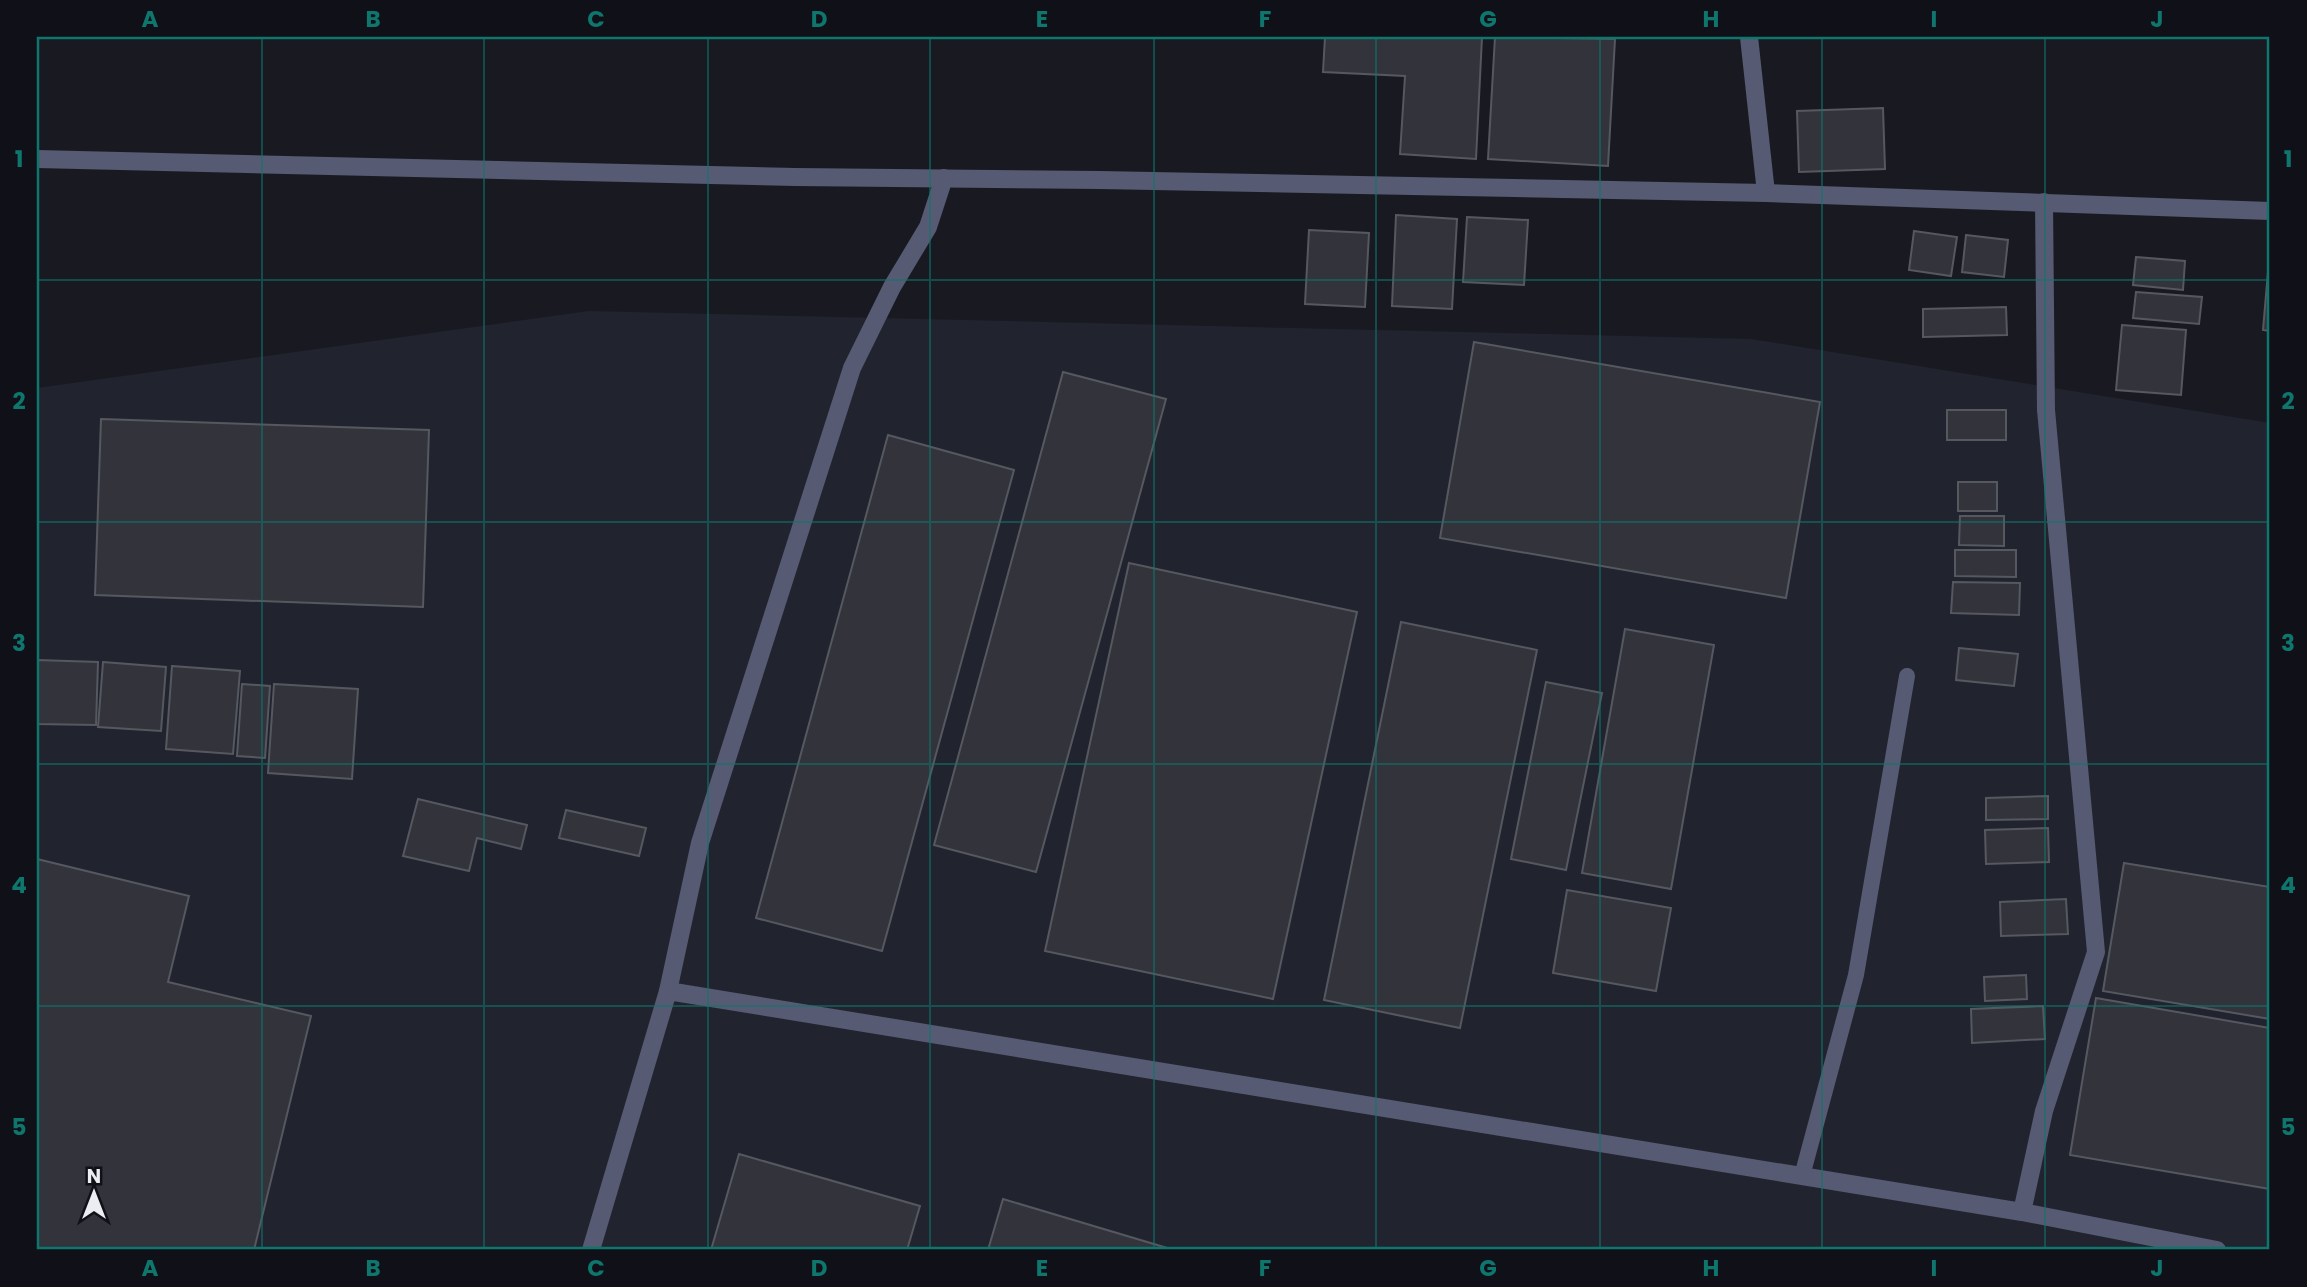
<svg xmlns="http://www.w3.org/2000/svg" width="2307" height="1287" font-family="Poppins,sans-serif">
<rect width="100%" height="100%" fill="#191a21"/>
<polygon fill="#21232f" points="589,311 1751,339 2270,423 2270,1250 37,1250 37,388"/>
<g fill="#32333b" stroke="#565860" stroke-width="2">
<polygon points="1325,37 1482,37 1476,159 1400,154 1405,76 1323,72"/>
<polygon points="1495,37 1615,39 1608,166 1488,159"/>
<polygon points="1883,108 1885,169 1799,172 1797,111"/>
<polygon points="1396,215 1457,219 1452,309 1392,306"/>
<polygon points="1467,217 1528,220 1524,285 1463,282"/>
<polygon points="1309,230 1369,233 1365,307 1305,304"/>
<polygon points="1914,231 1957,237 1951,276 1909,270"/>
<polygon points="1966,235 2008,240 2004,277 1962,272"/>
<polygon points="2136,257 2185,261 2183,290 2133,285"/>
<polygon points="2269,260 2270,261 2270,331 2263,330"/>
<polygon points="2136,292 2202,297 2199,324 2133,318"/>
<polygon points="2006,307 2007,335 1923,337 1923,309"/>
<polygon points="2122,325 2186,330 2181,395 2116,390"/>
<polygon points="1474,342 1820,402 1786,598 1440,538"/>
<polygon points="1063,372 1166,399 1036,872 934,845"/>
<rect x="1947" y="410" width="59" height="30"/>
<polygon points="101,419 429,430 423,607 95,595"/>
<polygon points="888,435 1014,470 882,951 756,918"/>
<rect x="1958" y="482" width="39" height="29"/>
<polygon points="1960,516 2004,516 2004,546 1959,545"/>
<polygon points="1955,550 2016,550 2016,577 1955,576"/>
<polygon points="1129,563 1357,612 1273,999 1045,951"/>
<polygon points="1953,582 2020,583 2019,615 1951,613"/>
<polygon points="1401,622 1537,650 1460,1028 1324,1000"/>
<polygon points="1625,629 1714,645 1671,889 1582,873"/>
<polygon points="1959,648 2018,654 2014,686 1956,680"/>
<polygon points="37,660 98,662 96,725 37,724"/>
<polygon points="103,662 166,667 161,731 98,727"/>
<polygon points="172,666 240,671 233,754 166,749"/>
<polygon points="1546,682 1602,693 1566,870 1511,859"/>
<polygon points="242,684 270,686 265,758 237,756"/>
<polygon points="274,684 358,689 352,779 268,773"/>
<polygon points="2048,796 2048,819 1986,820 1986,798"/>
<polygon points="418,799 527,825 521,849 477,838 469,871 403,856"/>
<polygon points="566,810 646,828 639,856 559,838"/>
<polygon points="2048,828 2049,862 1986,864 1985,830"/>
<polygon points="37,859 189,896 168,982 311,1016 254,1250 37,1250"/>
<polygon points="2124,863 2270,887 2270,1019 2103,991"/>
<polygon points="1567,890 1671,908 1656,991 1553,973"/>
<polygon points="2066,899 2068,934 2001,936 2000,902"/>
<polygon points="2026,975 2027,999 1985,1001 1984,977"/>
<polygon points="2096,998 2270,1028 2270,1189 2070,1155"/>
<polygon points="2043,1006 2045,1039 1972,1043 1971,1009"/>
<polygon points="739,1154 920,1206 907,1250 711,1250"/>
<polygon points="1003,1199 1174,1250 988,1250"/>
</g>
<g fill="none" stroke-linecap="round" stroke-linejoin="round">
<polyline stroke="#565a72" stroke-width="16" points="1802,1176 1856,975 1907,676"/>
<g stroke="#565a72" stroke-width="18">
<polyline points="1749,37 1766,193"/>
<polyline points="37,159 795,177 1100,180 1766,193 2270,211"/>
<polyline points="668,991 700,843 852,368 892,287 928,227 944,178"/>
<polyline points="2022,1212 2044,1111 2096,952 2046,410 2044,202"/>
<polyline points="591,1250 668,991 2022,1212 2217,1250"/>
</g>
</g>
<path fill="none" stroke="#0f766e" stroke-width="2" stroke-opacity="0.55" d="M262,37V1250M484,37V1250M708,37V1250M930,37V1250M1154,37V1250M1376,37V1250M1600,37V1250M1822,37V1250M2045,37V1250M37,280H2270M37,522H2270M37,764H2270M37,1006H2270"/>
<rect width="2307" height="1287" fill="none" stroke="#101118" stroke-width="77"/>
<g transform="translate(94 1193)" stroke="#101118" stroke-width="5" paint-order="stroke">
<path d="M0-5L12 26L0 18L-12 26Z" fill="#ecedf2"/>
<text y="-10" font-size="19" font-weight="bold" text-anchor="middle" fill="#ecedf2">N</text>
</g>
<rect x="38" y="38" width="2230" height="1210" fill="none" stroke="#0f766e" stroke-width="2.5"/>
<g font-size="23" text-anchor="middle" font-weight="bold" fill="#0f766e">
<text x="150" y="27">A</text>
<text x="373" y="27">B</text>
<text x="596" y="27">C</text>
<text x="819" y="27">D</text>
<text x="1042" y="27">E</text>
<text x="1265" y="27">F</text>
<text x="1488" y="27">G</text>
<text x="1711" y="27">H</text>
<text x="1934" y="27">I</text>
<text x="2157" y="27">J</text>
<text x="19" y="167">1</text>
<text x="2288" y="167">1</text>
<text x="19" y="409">2</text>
<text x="2288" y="409">2</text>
<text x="19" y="651">3</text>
<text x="2288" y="651">3</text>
<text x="19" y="893">4</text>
<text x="2288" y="893">4</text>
<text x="19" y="1135">5</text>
<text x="2288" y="1135">5</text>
<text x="150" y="1276">A</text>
<text x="373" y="1276">B</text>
<text x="596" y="1276">C</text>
<text x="819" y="1276">D</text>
<text x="1042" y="1276">E</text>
<text x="1265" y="1276">F</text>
<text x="1488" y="1276">G</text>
<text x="1711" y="1276">H</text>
<text x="1934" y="1276">I</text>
<text x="2157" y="1276">J</text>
</g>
</svg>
